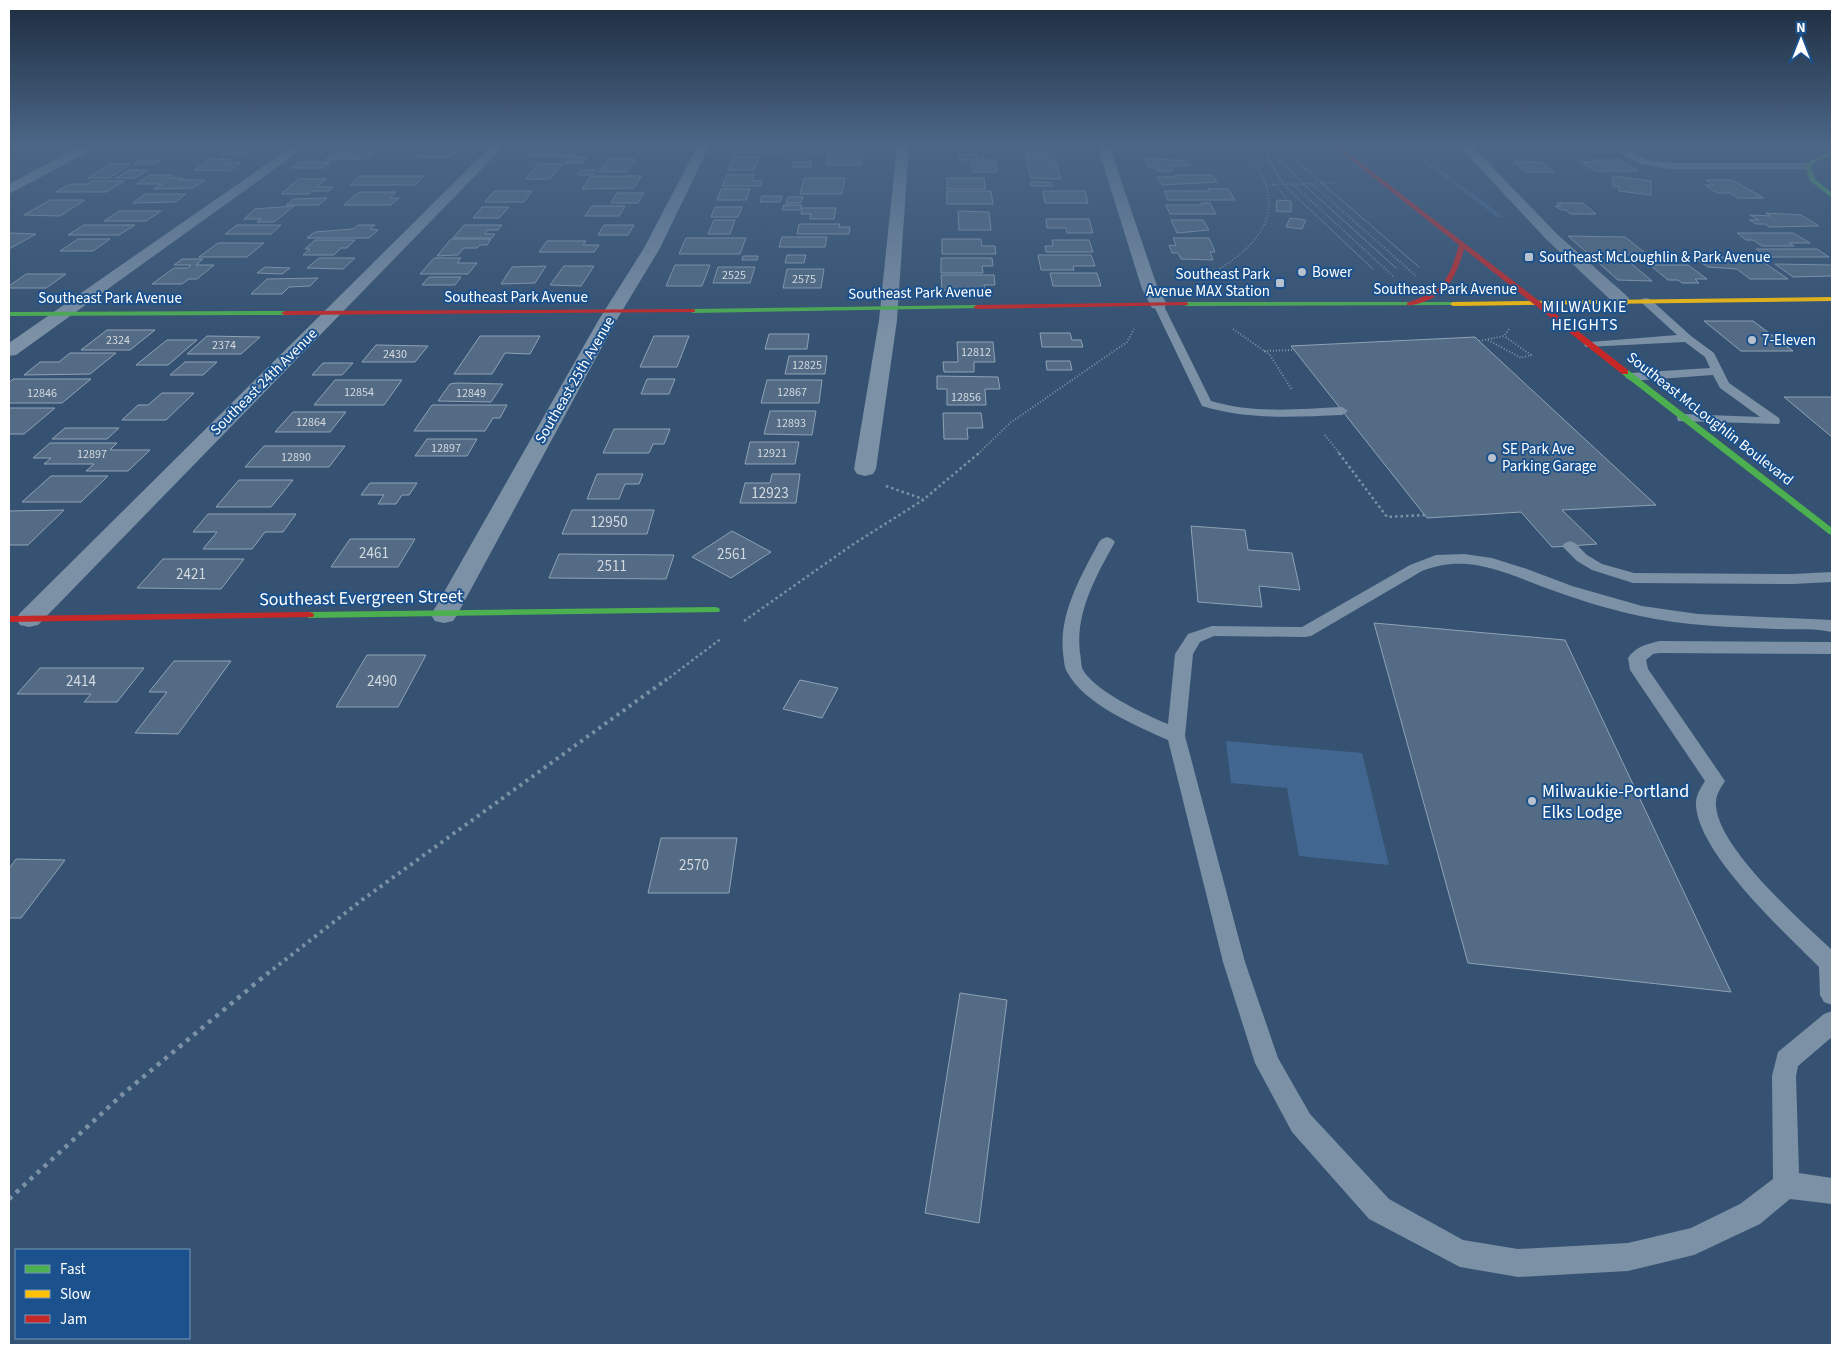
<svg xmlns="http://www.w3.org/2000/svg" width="1841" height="1354" font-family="'Source Sans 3',sans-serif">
<rect width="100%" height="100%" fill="#355272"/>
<polygon fill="#416790" points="1226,741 1362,753 1389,865 1299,856 1287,788 1231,783"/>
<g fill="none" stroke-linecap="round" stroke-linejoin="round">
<polygon fill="#416790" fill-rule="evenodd" points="1401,145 1407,145 1501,215 1501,217 1497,217"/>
</g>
<g fill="#536b84" stroke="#90a2b5">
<polygon points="457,145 462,146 451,157 417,157 429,146 413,146"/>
<polygon points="531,145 583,146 575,156 526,156 532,149 528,149"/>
<polygon points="621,145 647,145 643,151 617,151"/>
<polygon points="741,145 783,145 780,153 732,152 735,147 740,147"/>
<polygon points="813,145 857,145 856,148 861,148 860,153 811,153"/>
<polygon points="940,145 969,145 968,149 939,148"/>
<polygon points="1021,145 1047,145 1049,154 1023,153"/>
<polygon points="1133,145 1185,145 1189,151 1135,150"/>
<polygon points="353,146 381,146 366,159 326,159 334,153 345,153"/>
<polygon points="233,147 257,147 246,155 221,155"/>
<polygon points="959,155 976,155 977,160 995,160 997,172 973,172 972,160 960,160"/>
<polygon points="1026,155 1054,155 1060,179 1031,178"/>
<polygon points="828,156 862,156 861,165 827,165"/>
<polygon points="568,157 587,157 582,163 564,163"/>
<polygon points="734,157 759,157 754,170 728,170"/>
<polygon points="1144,158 1186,161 1189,166 1170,166 1173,171 1158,171 1157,168 1150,168"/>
<polygon points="211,159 230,159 224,163 240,163 230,171 194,170"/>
<polygon points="610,159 636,159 626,172 599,172"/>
<polygon points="1592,160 1621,160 1638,171 1595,171 1582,162 1595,162"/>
<polygon points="140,161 160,161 154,164 134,164"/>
<polygon points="300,162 330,162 322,168 292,168"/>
<polygon points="794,162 812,162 811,167 793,167"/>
<polygon points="1514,162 1541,162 1554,172 1526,172"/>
<polygon points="111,164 131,164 109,178 88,178"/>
<polygon points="538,164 562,164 550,179 526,179"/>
<polygon points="130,170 148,170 135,178 116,178"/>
<polygon points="581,170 596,170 592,175 577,175"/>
<polygon points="150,175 173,175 169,178 183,178 179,180 205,180 193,188 154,189 162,184 137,184"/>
<polygon points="727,175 754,175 752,181 762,181 760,186 722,186"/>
<polygon points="1175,175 1212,175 1217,182 1162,185 1157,177 1176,177"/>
<polygon points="360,176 424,176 415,185 350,185"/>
<polygon points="591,176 641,176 634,188 582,189"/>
<polygon points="1613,176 1651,181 1651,195 1619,191 1619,187 1613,186"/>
<polygon points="804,178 845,178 842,194 800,194"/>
<polygon points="947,178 984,178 985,189 947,189"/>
<polygon points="299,179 326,179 317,187 333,187 328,191 312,191 309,194 281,194"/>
<polygon points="1706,180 1732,180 1764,198 1738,198 1730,193 1717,193 1705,185 1714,185"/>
<polygon points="92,181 124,181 106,192 56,192 70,184 87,184"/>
<polygon points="1030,182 1051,182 1052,186 1031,186"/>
<polygon points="721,189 750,189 746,200 717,200"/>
<polygon points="1208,189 1228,189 1235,200 1168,200 1164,191 1209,191"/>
<polygon points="494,191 532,191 524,202 485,202"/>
<polygon points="947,191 991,191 993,204 947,204"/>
<polygon points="1043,191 1085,191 1088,203 1045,203"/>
<polygon points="359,192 396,192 390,198 399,198 391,205 344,205"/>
<polygon points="617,193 644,193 638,203 611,203"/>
<polygon points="145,194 186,194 175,202 133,203"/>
<polygon points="762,196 782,196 780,202 760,202"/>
<polygon points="788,197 803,197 801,203 786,203"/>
<polygon points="327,198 319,205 286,205 294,199"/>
<polygon points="50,200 85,200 60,216 24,215"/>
<polygon points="1277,200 1291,201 1291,212 1276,211"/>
<polygon points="1201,203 1210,203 1216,214 1170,214 1166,205 1202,205"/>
<polygon points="1557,203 1583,203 1596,214 1570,214 1566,210 1561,210 1555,206 1561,206"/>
<polygon points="784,205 802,205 800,210 782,210"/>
<polygon points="294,206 274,222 257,222 261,219 244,219 255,209"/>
<polygon points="592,206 625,206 619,216 585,216"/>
<polygon points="482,207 509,207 499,218 473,218"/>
<polygon points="715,207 742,207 738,217 711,217"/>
<polygon points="802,208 836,208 834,219 810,219 811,214 801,214"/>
<polygon points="119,211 161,211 146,221 104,221"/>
<polygon points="958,211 989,212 991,230 959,230"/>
<polygon points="1766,213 1801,215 1819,226 1769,227 1765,224 1756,224 1749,220 1759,220 1750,215 1771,216"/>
<polygon points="1290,218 1306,220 1302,229 1286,227"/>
<polygon points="1046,219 1089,219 1093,233 1067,233 1066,228 1047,228"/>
<polygon points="714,220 735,220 730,234 708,234"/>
<polygon points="1171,220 1203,220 1209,230 1177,233"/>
<polygon points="799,224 840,224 839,227 850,227 849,234 797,234"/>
<polygon points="84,225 135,225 119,235 68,235"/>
<polygon points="237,225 281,225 271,234 225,234"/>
<polygon points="358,225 375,225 370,229 378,230 369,238 307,238 315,232 353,229"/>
<polygon points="464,225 502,225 498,230 487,230 485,234 495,234 492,238 453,238"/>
<polygon points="604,225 634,225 628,235 598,235"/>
<polygon points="9,233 36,234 9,249"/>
<polygon points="1737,233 1793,233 1810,243 1789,243 1794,246 1762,246 1753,240 1746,240"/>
<polygon points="1568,236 1625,237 1648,255 1621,255 1652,281 1618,280"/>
<polygon points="782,237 827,237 825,247 779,247"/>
<polygon points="686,238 746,238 740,254 679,254"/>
<polygon points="1173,238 1209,238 1215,252 1210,252 1213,260 1181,259 1178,253 1172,253 1169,245 1176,246"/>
<polygon points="78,239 110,239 93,251 60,251"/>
<polygon points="451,239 491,239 487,245 480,245 477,248 464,248 458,255 437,256"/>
<polygon points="942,239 981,239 982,246 995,246 996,254 942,254"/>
<polygon points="315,240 355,240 347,248 341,248 334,255 303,255 310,249 305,249"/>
<polygon points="1052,240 1089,240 1093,252 1046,252 1045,246 1053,246"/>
<polygon points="547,241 586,241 583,245 599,245 594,252 539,252"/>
<polygon points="218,243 264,243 247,257 199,257"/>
<polygon points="1756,249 1817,249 1829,257 1767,257"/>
<polygon points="787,255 806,255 804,263 785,263"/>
<polygon points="1038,255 1091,255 1095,266 1073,266 1074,270 1041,270"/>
<polygon points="743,256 758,256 757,260 742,260"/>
<polygon points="1693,257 1756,257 1788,279 1750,279 1737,269 1708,267"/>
<polygon points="319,258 355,258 343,269 307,268"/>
<polygon points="434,258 461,258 457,263 477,263 468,274 420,274"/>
<polygon points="941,258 992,258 993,266 982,266 983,273 941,273"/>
<polygon points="182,259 203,259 196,265 214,265 197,279 189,279 182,284 152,284 174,268 188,268 191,265 174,265"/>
<polygon points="1775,264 1832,265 1832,276 1793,277"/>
<polygon points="675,265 710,265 702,286 666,286"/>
<polygon points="1650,265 1688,265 1707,279 1695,279 1699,283 1682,283 1678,280 1668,280"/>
<polygon points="546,266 535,283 501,284 512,267"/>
<polygon points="564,266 594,266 581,286 550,285"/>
<polygon points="265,267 290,268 282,274 257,273"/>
<polygon points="718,267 755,267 750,283 713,283"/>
<polygon points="787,269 824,269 821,288 783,288"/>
<polygon points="1050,273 1097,273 1101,286 1053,286"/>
<polygon points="26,274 66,274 46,288 9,288 9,286"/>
<polygon points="941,275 994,275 995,285 984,285 985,290 942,290"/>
<polygon points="429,277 461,277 455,285 422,285"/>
<polygon points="318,278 310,286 289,287 282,294 251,294 267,279"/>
<polygon points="1704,321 1753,321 1793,351 1741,351"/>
<polygon points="107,330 155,330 130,350 81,350"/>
<polygon points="1040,333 1070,333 1072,340 1081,340 1083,347 1042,347"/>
<polygon points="769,334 809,334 807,349 765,349"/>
<polygon points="207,336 260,337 241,354 187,354"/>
<polygon points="480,336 540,336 530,354 505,353 492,374 454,374"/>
<polygon points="654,336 689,336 677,367 640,367"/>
<polygon points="1475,337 1479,341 1656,505 1562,510 1597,544 1570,546 1552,547 1521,512 1427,518 1291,346"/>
<polygon points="167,340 197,340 168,365 136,365"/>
<polygon points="957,342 993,342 995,362 974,362 974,372 944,372 943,362 958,362"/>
<polygon points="376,345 428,346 415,362 362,362"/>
<polygon points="70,353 116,353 90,374 24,375 40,362 59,362"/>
<polygon points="789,356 827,356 825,374 785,374"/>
<polygon points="1046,361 1070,361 1072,370 1047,370"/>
<polygon points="185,362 217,362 203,375 170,375"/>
<polygon points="323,363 353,363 342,375 312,375"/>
<polygon points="937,376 998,377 1000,389 985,389 986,405 947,405 947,389 937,389"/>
<polygon points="13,379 91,379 62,403 9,403 9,383"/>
<polygon points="647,379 675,379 669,394 641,394"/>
<polygon points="335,380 402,380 384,405 314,405"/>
<polygon points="767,380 822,380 819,403 761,403"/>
<polygon points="457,383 503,384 491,402 438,401 450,384"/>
<polygon points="162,393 194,393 166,420 122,420 138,405 148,405"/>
<polygon points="1784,397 1832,397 1832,437"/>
<polygon points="432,405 507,405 500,418 493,418 485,431 414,431"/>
<polygon points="9,408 55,408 24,434 9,434"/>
<polygon points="770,411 816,411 812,435 764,434"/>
<polygon points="293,412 346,412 330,432 275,432"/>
<polygon points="943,413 981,413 983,428 967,428 968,439 944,439"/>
<polygon points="65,428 119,428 107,439 52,439"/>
<polygon points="614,429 670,429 664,444 653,444 649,453 603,453"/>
<polygon points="427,439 477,439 467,456 415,456"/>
<polygon points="750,442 799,442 795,464 745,464"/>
<polygon points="50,443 117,443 110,450 150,450 128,471 86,471 94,464 44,464 51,458 33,458"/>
<polygon points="264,446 345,446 329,467 245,467"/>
<polygon points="597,474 643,474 639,484 625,484 619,499 587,499"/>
<polygon points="772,474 800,474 796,503 740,503 745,483 770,483"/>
<polygon points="51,476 108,476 81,502 22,502"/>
<polygon points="239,480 293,480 271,507 216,507"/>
<polygon points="370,483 417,483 409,495 402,495 396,504 378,504 384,495 361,495"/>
<polygon points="64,510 28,545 9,545 9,511"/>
<polygon points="572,510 654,510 647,534 562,534"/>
<polygon points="208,514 296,514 283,532 265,532 252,549 203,549 217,532 193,532"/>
<polygon points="1191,526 1245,530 1248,550 1292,553 1300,590 1259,586 1262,607 1198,602"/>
<polygon points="732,531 771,552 731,578 692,557"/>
<polygon points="350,539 415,539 398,567 331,567"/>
<polygon points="559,554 674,555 666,579 549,578"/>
<polygon points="163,559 244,559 221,589 137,588"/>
<polygon points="1374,623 1565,640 1731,992 1468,963"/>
<polygon points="367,655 426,655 398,707 336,707"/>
<polygon points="174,661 231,661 178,734 135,733 167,692 149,692"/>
<polygon points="40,668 144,668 117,702 84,702 91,694 17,694"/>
<polygon points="800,680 838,688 822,718 783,709"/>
<polygon points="661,838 737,838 729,893 648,893"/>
<polygon points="16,859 65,860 21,918 9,918 9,869"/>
<polygon points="960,993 1007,1000 979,1223 925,1213"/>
</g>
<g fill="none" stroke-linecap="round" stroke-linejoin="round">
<g stroke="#7c91a6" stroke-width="2" stroke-dasharray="1 2" stroke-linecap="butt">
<polyline points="1293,184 1394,277"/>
<polyline points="1312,184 1416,276"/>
<polyline points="1266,185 1333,183"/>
<polyline points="1274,185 1286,197 1285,201"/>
<path d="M1201,278C1232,265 1277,232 1268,193C1264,175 1252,160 1243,145"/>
<polyline points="1233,329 1270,355 1292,390"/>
<polyline points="1488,340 1521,358 1531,355 1504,336"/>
<polyline points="1479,341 1504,336 1509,329"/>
<polyline points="1264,351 1294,350"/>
<polyline points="1325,435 1340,454"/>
<polyline points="978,454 1010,423 1127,342 1134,329"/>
</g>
<g stroke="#7c91a6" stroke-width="2.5" stroke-dasharray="2.5 3" stroke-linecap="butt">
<polyline points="1339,453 1387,517 1425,515"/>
<polyline points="886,486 923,499"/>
<polyline points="744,621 852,545 923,500 979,453"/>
<polyline points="665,681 722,638"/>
</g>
<polyline stroke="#7c91a6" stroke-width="4" stroke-dasharray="3 4.5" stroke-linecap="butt" points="267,974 362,900 667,679"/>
<polyline stroke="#7c91a6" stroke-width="4.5" stroke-dasharray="4 5.5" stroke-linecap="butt" points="9,1199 124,1093 268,973"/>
<g fill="#7c91a6" fill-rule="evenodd">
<polygon points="1614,145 1622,145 1628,150 1646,160 1670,163 1808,163 1812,166 1808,169 1670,169 1641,164 1622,154"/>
<polygon points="1646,298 1650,299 1691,336 1714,353 1729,383 1779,418 1780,421 1779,424 1678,421 1677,418 1678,415 1683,414 1760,417 1720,388 1713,375 1631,381 1625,377 1631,373 1710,368 1705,357 1685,342 1586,347 1584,345 1586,343 1590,342 1677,335 1642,303 1641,301 1642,299"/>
<path d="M1158,301L1163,304L1211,401C1254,414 1298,409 1342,407L1348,411L1342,415C1294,417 1248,420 1202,406L1153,304Z"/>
<path d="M1107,537L1112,539L1115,542C1096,576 1075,613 1080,653C1081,657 1081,664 1082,668C1092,690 1146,715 1168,724L1175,654L1188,634L1212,626L1302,627L1410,565L1436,555L1464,554L1492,558L1527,569L1572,586L1642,606L1698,614L1832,620V632C1814,628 1795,630 1776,629C1731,627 1684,626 1640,616C1613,610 1585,602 1560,593C1513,577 1471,551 1422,571L1311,636L1305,637L1214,636L1200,642L1193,654L1185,736L1245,962L1278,1058L1310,1114L1389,1199L1463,1240L1518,1249L1628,1243L1691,1228L1740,1204L1773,1179L1772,1076L1778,1052L1824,1014L1832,1011V1037L1798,1066L1796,1076L1799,1173L1832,1178V1204L1790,1199L1760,1224L1694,1255L1628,1271L1518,1277L1460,1267L1369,1219L1292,1132L1255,1063L1223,962L1168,740C1135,725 1085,705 1067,672C1064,667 1064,659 1063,653C1059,613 1081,576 1099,542L1102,539Z"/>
<polygon points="1570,541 1575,543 1587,555 1602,564 1634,573 1793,574 1832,572 1832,582 1793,584 1633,583 1592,570 1577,561 1562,546 1565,543"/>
<path d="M1659,641L1832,642V654L1659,653L1653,654L1646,660L1648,669L1725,781C1720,789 1715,796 1716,806C1719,849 1801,921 1832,950V1005L1824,1002L1820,995L1819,967C1785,933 1699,854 1696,806C1695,797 1700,789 1705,781L1630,670L1628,658C1635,647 1647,644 1659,641Z"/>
</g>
<g fill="#7c91a6" fill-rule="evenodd">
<polygon points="294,145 308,145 16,355 9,356 9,343"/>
<polygon points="492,145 505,145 38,625 29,627 20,625 16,619 20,613"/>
<polygon points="698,145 710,145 660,248 616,321 457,615 453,621 444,623 435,621 431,615 598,321 644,248"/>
<polygon points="897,145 909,145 897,320 876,469 873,474 865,476 857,474 854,469 879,320"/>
<polygon points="1097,145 1109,145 1158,289 1167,304 1164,308 1158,309 1152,308 1142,289"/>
<polygon points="1458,145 1471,145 1557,234 1628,297 1630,301 1628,305 1616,305 1547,240"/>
<polygon points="81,146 87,150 86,153 9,194 9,184"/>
</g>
<g fill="#4caf50" fill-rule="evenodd">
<polygon points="1832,151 1832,155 1817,161 1811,166 1815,179 1832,193 1832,198 1810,181 1805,166 1813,159"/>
<polygon points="1453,302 1455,303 1455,305 1186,306 1183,304 1186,302"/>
<polygon points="977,305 979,306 979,308 693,313 689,311 693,309"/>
<polygon points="285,311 289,313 288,315 9,316 9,312"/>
<polygon points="1622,370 1628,370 1832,528 1832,535 1829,534 1622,374"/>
<polygon points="715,607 719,608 720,610 719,612 309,618 304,615 309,612"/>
</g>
<polygon fill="#ffc107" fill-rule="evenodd" points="1832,297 1832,301 1453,306 1450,304 1453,302"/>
<g fill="#c62828" fill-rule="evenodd">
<path d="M1332,145H1338L1628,370V374H1622L1464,249C1457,273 1450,291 1426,301C1420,303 1413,306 1407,305V303C1444,290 1448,282 1459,245Z"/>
<polygon points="1186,302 1188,303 1188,305 977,309 973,307 977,305"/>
<polygon points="693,309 695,310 695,312 285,315 281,313 285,311"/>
<polygon points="309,612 313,613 314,615 313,617 9,622 9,616"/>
</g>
<g stroke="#7d91a5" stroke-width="1">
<polyline points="1265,145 1300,181 1396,268"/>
<polyline points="1278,145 1419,267"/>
<polyline points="1265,149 1275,171 1286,187 1373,269"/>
</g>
</g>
<linearGradient id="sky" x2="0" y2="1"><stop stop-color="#1d2d3f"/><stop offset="0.43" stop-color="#4b6687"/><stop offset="1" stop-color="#4b6687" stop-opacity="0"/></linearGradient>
<rect width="1841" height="334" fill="url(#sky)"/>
<g fill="#b8c2ce" stroke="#1b518c" stroke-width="2">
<rect x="1524" y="252" width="10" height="10" rx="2.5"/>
<circle cx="1302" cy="272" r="5"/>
<rect x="1275" y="278" width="10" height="10" rx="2.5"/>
<circle cx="1752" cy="340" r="5"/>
<circle cx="1492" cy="458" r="5"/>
<circle cx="1532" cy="801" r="5"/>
</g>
<g text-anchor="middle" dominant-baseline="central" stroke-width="4" stroke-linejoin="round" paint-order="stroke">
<g font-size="12" fill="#d4dae0">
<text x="734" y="275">2525</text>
<text x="804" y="279">2575</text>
<text x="118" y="340">2324</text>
<text x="224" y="345">2374</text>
<text x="976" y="352">12812</text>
<text x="395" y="354">2430</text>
<text x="807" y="365">12825</text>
<text x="359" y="392">12854</text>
<text x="792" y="392">12867</text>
<text x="42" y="393">12846</text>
<text x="471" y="393">12849</text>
<text x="966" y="397">12856</text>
<text x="311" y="422">12864</text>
<text x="791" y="423">12893</text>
<text x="446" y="448">12897</text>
<text x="772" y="453">12921</text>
<text x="92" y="454">12897</text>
<text x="296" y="457">12890</text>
</g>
<g font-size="15" fill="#fff" stroke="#1b518c" text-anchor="start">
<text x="1539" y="257">Southeast McLoughlin &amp; Park Avenue</text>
<text x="1312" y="272">Bower</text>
<text x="1270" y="274" text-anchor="end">Southeast Park<tspan x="1270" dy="17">Avenue MAX Station</tspan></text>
<text x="1762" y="340">7-Eleven</text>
<text x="1502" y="449">SE Park Ave<tspan x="1502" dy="17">Parking Garage</tspan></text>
</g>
<g font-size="15" fill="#fff" stroke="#1b518c">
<text x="1445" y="289">Southeast Park Avenue</text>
<text transform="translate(920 293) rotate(-1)">Southeast Park Avenue</text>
<text x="516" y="297">Southeast Park Avenue</text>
<text x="110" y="298">Southeast Park Avenue</text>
<text transform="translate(575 380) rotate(-60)">Southeast 25th Avenue</text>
<text transform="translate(264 382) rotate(-45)">Southeast 24th Avenue</text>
<text transform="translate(1710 419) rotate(38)">Southeast McLoughlin Boulevard</text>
</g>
<g font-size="15" fill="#d4dae0">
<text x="770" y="493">12923</text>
<text x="609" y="522">12950</text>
<text x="374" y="553">2461</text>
<text x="732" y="554">2561</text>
<text x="612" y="566">2511</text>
<text x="191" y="574">2421</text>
<text x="81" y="681">2414</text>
<text x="382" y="681">2490</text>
<text x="694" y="865">2570</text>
</g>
<g font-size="16" letter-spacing="1" fill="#fff" stroke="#1b518c">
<text x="1585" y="307">MILWAUKIE<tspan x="1585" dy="18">HEIGHTS</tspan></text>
</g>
<g font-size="18" fill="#fff" stroke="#1b518c">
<text transform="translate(361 598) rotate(-1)">Southeast Evergreen Street</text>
</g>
<g font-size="18" fill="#fff" stroke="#1b518c" text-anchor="start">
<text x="1542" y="791">Milwaukie-Portland<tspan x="1542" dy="21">Elks Lodge</tspan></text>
</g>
</g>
<rect width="1841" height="1354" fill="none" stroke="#ffffff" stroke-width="20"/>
<rect x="15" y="1249" width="175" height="90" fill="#1b518c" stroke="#7697ba"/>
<rect x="25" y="1265" width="25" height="8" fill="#4caf50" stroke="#7697ba"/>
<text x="60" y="1274" font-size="15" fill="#ffffff">Fast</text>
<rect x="25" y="1290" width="25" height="8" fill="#ffc107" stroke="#7697ba"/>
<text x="60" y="1299" font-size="15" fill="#ffffff">Slow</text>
<rect x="25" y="1315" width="25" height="8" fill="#c62828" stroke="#7697ba"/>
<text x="60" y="1324" font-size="15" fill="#ffffff">Jam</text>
<g transform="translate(1801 40)" stroke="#1b518c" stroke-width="4" paint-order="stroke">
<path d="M0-4L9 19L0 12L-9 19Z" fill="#ffffff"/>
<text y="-8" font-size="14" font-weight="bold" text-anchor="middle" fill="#ffffff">N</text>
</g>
</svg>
